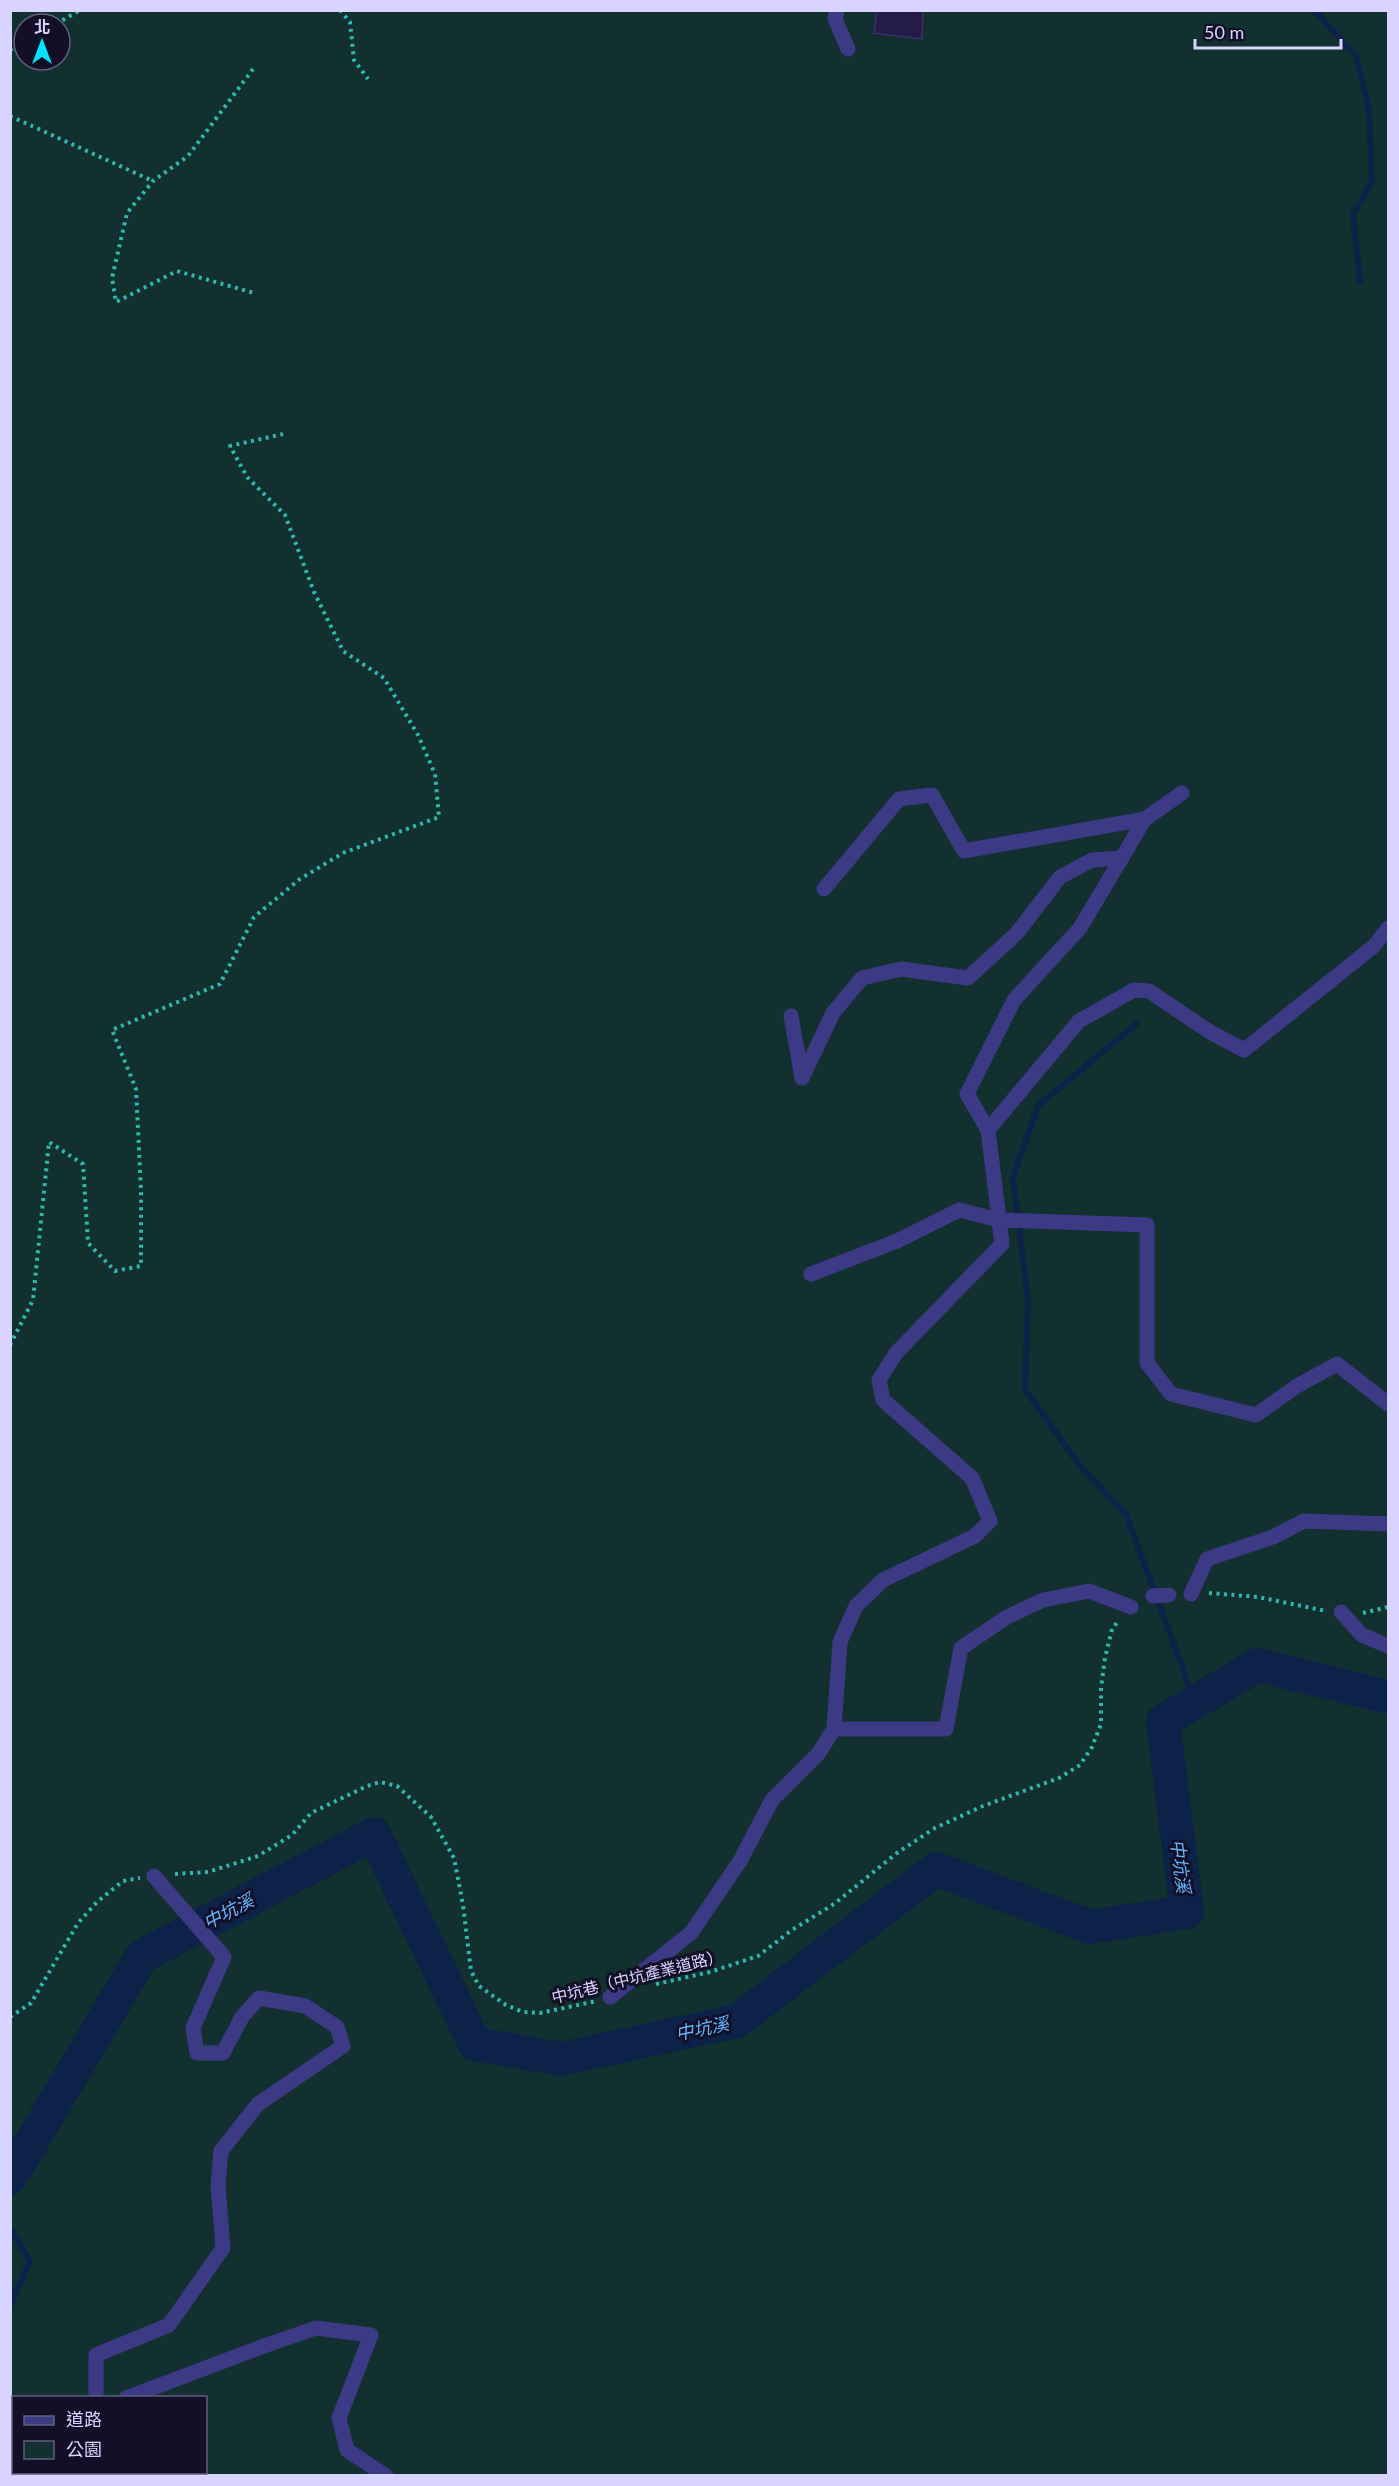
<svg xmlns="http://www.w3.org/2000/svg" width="1399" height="2486" font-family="Lato,'Noto Sans TC',sans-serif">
<rect width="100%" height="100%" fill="#130f26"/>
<path fill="#12302f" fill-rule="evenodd" d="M11,11H1388V2475H11ZM24,24H60V60H24ZM14,2398H206V2472H14Z"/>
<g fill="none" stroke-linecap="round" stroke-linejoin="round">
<g stroke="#0c2248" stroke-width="6">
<polyline points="1314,10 1356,56 1369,110 1372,181 1353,214 1360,282"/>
<polyline points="1136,1024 1038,1106 1013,1177 1028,1300 1025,1389 1080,1466 1126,1514 1195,1702"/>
<polyline points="10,2228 30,2261 10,2305"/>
</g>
<polyline stroke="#0c2248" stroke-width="34" points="10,2178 142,1956 374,1834 475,2044 561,2059 737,2021 936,1869 1090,1927 1187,1912 1163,1721 1258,1665 1388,1697"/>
</g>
<polygon fill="#241b47" stroke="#3b2d73" stroke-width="1.5" points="877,10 923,10 922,39 874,33"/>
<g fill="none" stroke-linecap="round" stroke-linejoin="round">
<g stroke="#2fb8b0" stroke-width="4" stroke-dasharray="3 4.5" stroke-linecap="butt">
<polyline points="340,10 350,22 354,60 368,79"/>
<polyline points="56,24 80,10"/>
<polyline points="10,50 24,42"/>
<polyline points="253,69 188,156 153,181 127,213 112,278 116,302 177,271 254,293"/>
<polyline points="10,116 153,181"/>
<polyline points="10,1345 33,1300 49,1142 83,1164 88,1243 115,1271 141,1266 141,1190 136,1089 112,1030 220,984 254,917 300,879 343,853 439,817 435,774 418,735 384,678 343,651 314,592 285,515 247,477 230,446 283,434"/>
<polyline points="1209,1593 1258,1597 1326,1611"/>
<polyline points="1363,1613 1388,1607"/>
<polyline points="175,1874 208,1872 258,1856 292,1835 311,1813 367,1786 380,1782 397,1786 431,1817 454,1858 463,1905 471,1971 479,1986 506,2005 523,2012 540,2013 597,2001"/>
<polyline points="656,1984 710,1972 758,1956 792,1930 834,1904 897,1853 935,1828 983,1806 1059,1778 1080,1765 1092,1747 1101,1724 1101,1688 1105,1658 1112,1629 1119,1620"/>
<polyline points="10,2017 31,2003 78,1923 97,1902 123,1881 140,1878"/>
</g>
<g stroke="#3d3a85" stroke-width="15">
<polyline points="837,10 835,19 848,49"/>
<polyline points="824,889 899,799 932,795 964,851 1145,819"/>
<polyline points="791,1016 802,1078 833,1013 862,978 901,969 968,978 1017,933 1060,877 1092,860 1122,858"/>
<polyline points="988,1130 1079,1021 1134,990 1149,991 1210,1032 1244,1050 1374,946 1388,928"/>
<polyline points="811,1274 897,1241 959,1210 999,1220 1147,1225 1147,1363 1171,1394 1256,1415 1297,1386 1337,1364 1388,1404"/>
<polyline points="1191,1594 1207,1559 1273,1537 1304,1521 1388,1524"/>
<polyline points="1153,1596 1169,1595"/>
<polyline points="1341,1612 1362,1635 1388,1646"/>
<polyline points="834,1729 946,1729 961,1648 1007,1617 1043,1600 1089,1591 1131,1607"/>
<polyline points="610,1997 691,1933 740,1861 772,1800 818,1754 834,1729 840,1642 856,1606 883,1580 975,1536 990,1521 972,1478 883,1400 879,1380 896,1353 1002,1244 988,1130 967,1094 1014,1000 1080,928 1145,819 1182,793"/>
<polyline points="96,2398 96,2355 169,2325 223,2248 218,2185 221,2151 258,2104 343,2046 337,2027 305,2006 259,1998 242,2017 223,2053 197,2053 193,2028 224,1957 154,1876"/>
<polyline points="126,2398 264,2346 316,2328 371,2335 339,2418 347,2450 386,2476"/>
<polyline points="96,2472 96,2476"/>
</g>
</g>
<g text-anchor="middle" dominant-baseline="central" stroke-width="6" stroke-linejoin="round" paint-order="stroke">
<g font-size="16" fill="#d9d4ff" stroke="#130f26">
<text transform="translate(637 1976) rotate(-14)">中坑巷（中坑產業道路）</text>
</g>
<g font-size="18" font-style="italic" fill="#62b6ff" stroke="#130f26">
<text transform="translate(1181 1866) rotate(83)">中坑溪</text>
<text transform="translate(228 1911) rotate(-28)">中坑溪</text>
<text transform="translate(702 2028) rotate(-12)">中坑溪</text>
</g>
</g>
<rect width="1399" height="2486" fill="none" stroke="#d9d4ff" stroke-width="24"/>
<rect x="12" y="2396" width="195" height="78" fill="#130f26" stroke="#625e7d" stroke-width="1.5"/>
<rect x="24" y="2416" width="30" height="9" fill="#3d3a85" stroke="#625e7d" stroke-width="1.5"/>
<text x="66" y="2426" font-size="18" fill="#d9d4ff">道路</text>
<rect x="24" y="2441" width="30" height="18" fill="#12302f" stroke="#625e7d" stroke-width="1.5"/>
<text x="66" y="2456" font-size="18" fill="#d9d4ff">公園</text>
<g transform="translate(42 42)"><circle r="28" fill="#130f26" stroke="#625e7d" stroke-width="1.5"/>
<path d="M0-4.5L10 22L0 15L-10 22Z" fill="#00e5ff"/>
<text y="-9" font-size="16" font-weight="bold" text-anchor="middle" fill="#d9d4ff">北</text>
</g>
<path d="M1195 39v9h146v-9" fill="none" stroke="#d9d4ff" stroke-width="3"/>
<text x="1204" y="39" font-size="18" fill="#d9d4ff" stroke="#130f26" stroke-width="4.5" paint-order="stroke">50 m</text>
</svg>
